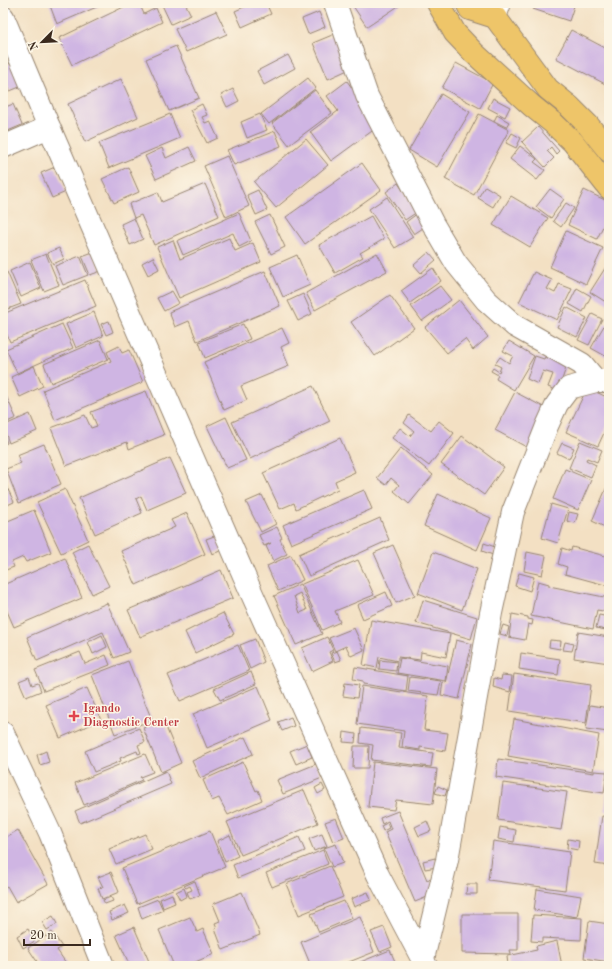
<svg xmlns="http://www.w3.org/2000/svg" width="612" height="969" font-family="'Old Standard TT',serif">
<rect width="100%" height="100%" fill="#fcf5e5"/>
<filter id="ink" filterUnits="userSpaceOnUse"><feTurbulence type="fractalNoise" baseFrequency=".025" numOctaves="2"/><feDisplacementMap in="SourceGraphic" scale="8" xChannelSelector="R" yChannelSelector="G"/><feConvolveMatrix kernelMatrix="1 2 1 2 8 2 1 2 1" color-interpolation-filters="sRGB"/></filter>
<filter id="wash" filterUnits="userSpaceOnUse"><feTurbulence type="fractalNoise" baseFrequency=".012" numOctaves="4" result="noise"/><feDisplacementMap in="SourceGraphic" scale="16" xChannelSelector="R" yChannelSelector="G"/><feGaussianBlur stdDeviation="0.9" result="paint"/><feColorMatrix in="noise" values="0 0 0 0 0 0 0 0 0 0 0 0 0 0 0 0 0 1.4 0 .05"/><feComposite in="paint" operator="in"/></filter>
<g filter="url(#wash)">
<rect width="100%" height="100%" fill="#f3e0c3"/>
<g id="blocks">
<g fill="#cfb5e3" fill-rule="evenodd">
<polygon points="49,3 106,3 57,24"/>
<polygon points="132,3 139,3 144,14 156,8 162,22 72,65 59,38"/>
<polygon points="167,3 185,3 191,15 171,24 162,5"/>
<polygon points="253,3 266,3 271,14 242,27 235,11"/>
<polygon points="310,3 321,3 312,7"/>
<polygon points="351,3 403,3 367,27"/>
<polygon points="535,3 575,3 569,21 533,9"/>
<polygon points="216,11 227,34 186,52 175,29"/>
<polygon points="319,12 325,27 308,34 302,19"/>
<polygon points="571,30 609,50 609,86 556,58"/>
<polygon points="337,33 352,68 328,79 313,43"/>
<polygon points="176,46 199,98 169,111 146,59"/>
<polygon points="288,55 295,68 264,85 257,71"/>
<polygon points="11,63 22,86 10,91 3,77 3,66"/>
<polygon points="456,63 493,83 480,108 442,88"/>
<polygon points="308,78 316,88 269,124 261,114"/>
<polygon points="121,79 138,117 85,142 68,104"/>
<polygon points="347,81 379,126 331,161 310,132 338,111 327,96"/>
<polygon points="233,89 239,101 227,107 221,95"/>
<polygon points="315,90 332,113 289,145 272,123"/>
<polygon points="441,94 470,112 437,167 409,150"/>
<polygon points="493,98 510,107 505,117 488,108"/>
<polygon points="13,104 22,125 3,133 3,108"/>
<polygon points="202,104 207,115 202,117 205,123 210,121 218,138 207,143 190,110"/>
<polygon points="170,114 180,138 109,168 99,143"/>
<polygon points="260,114 267,130 247,138 241,122"/>
<polygon points="479,114 509,130 474,195 445,179"/>
<polygon points="497,115 509,122 506,127 494,121"/>
<polygon points="538,127 559,151 556,154 551,147 547,151 554,158 545,167 522,142"/>
<polygon points="275,131 281,146 234,165 227,150"/>
<polygon points="512,133 521,138 516,148 506,143"/>
<polygon points="306,139 328,165 276,208 254,182"/>
<polygon points="520,146 537,159 534,162 545,170 537,180 510,159"/>
<polygon points="189,147 196,161 156,179 145,156 162,148 166,158"/>
<polygon points="227,156 249,206 226,217 204,166"/>
<polygon points="362,163 381,190 305,244 286,217"/>
<polygon points="55,167 66,192 52,198 41,173"/>
<polygon points="128,167 139,192 114,203 102,179"/>
<polygon points="398,183 417,212 405,220 386,192"/>
<polygon points="205,184 219,216 154,245 141,215 134,218 129,204 158,192 162,202"/>
<polygon points="485,186 500,195 493,207 478,198"/>
<polygon points="550,189 564,199 551,218 536,207"/>
<polygon points="258,190 267,210 256,215 247,195"/>
<polygon points="584,190 609,202 609,227 604,224 597,239 568,225"/>
<polygon points="511,196 548,218 530,247 493,225"/>
<polygon points="387,197 413,237 395,248 369,209"/>
<polygon points="566,203 574,208 561,227 553,221"/>
<polygon points="239,213 251,241 239,247 233,233 183,255 177,241"/>
<polygon points="418,213 426,226 414,234 406,222"/>
<polygon points="270,215 285,247 271,254 255,222"/>
<polygon points="371,216 384,239 360,253 363,257 335,273 319,245"/>
<polygon points="134,218 143,239 130,245 121,224"/>
<polygon points="566,231 603,248 586,284 550,267"/>
<polygon points="229,238 235,251 253,243 261,262 179,298 157,247 173,240 180,259"/>
<polygon points="59,248 64,259 53,264 47,253"/>
<polygon points="93,252 101,271 90,275 82,256"/>
<polygon points="429,252 436,260 421,273 414,265"/>
<polygon points="377,253 387,271 315,310 306,293"/>
<polygon points="46,254 59,285 44,291 31,260"/>
<polygon points="297,255 310,285 283,297 270,267"/>
<polygon points="80,256 88,275 63,285 55,266"/>
<polygon points="153,257 159,269 148,275 142,263"/>
<polygon points="30,262 41,288 21,297 10,271"/>
<polygon points="609,262 609,304 590,292"/>
<polygon points="433,268 441,281 410,303 401,291"/>
<polygon points="265,271 280,306 197,341 189,321 175,327 169,312"/>
<polygon points="7,272 21,304 8,309 7,307 3,308 3,273"/>
<polygon points="534,272 552,280 547,289 555,293 559,284 572,289 557,320 519,302"/>
<polygon points="85,280 96,306 10,342 3,325 3,314"/>
<polygon points="440,286 451,300 422,321 411,306"/>
<polygon points="577,288 591,296 583,312 569,304"/>
<polygon points="172,291 179,303 164,311 157,298"/>
<polygon points="303,294 312,314 298,321 288,301"/>
<polygon points="390,295 414,328 375,356 351,322"/>
<polygon points="459,300 488,337 473,350 465,339 447,353 425,327"/>
<polygon points="566,307 587,318 577,337 557,327"/>
<polygon points="94,312 103,336 76,348 66,324"/>
<polygon points="592,314 602,319 589,345 578,340"/>
<polygon points="109,321 113,332 106,335 101,324"/>
<polygon points="62,324 73,348 17,373 6,349"/>
<polygon points="243,324 250,339 205,358 199,342"/>
<polygon points="605,324 609,326 609,358 591,348"/>
<polygon points="282,328 289,343 281,347 289,366 241,386 247,400 224,410 204,362"/>
<polygon points="100,340 108,359 51,383 44,364"/>
<polygon points="509,341 534,356 514,390 496,379 498,375 491,371 493,368 499,372 501,367 495,364 500,357 509,363 513,356 503,351"/>
<polygon points="119,346 122,353 129,350 143,382 55,420 43,390 111,361 107,352"/>
<polygon points="535,356 544,359 545,357 567,365 558,391 548,387 553,374 543,371 538,384 527,379"/>
<polygon points="34,366 43,386 20,397 11,377"/>
<polygon points="313,386 330,421 250,459 232,422"/>
<polygon points="587,388 609,398 609,422 598,446 566,432"/>
<polygon points="3,389 16,418 3,424"/>
<polygon points="146,391 164,435 129,449 127,442 66,466 51,428 85,415 91,428 97,426 91,412"/>
<polygon points="515,392 551,411 530,449 495,430"/>
<polygon points="30,414 37,431 9,443 3,426"/>
<polygon points="409,415 431,431 439,421 454,433 429,466 392,438 400,428 410,436 414,431 404,423"/>
<polygon points="226,417 246,460 227,468 207,426"/>
<polygon points="3,433 7,443 3,445"/>
<polygon points="462,436 504,467 484,495 441,464"/>
<polygon points="340,438 355,472 335,481 338,489 296,509 294,503 280,509 263,473"/>
<polygon points="580,441 602,450 597,462 587,458 586,460 596,465 591,477 569,468"/>
<polygon points="562,443 574,448 569,459 557,453"/>
<polygon points="44,444 61,484 19,503 6,469 21,463 17,455"/>
<polygon points="401,448 433,475 409,504 394,491 399,485 391,478 386,485 377,478"/>
<polygon points="170,458 186,493 147,510 141,496 136,499 142,513 95,534 79,498"/>
<polygon points="565,469 591,480 578,510 553,499"/>
<polygon points="3,479 14,502 3,507"/>
<polygon points="609,482 609,529 592,521"/>
<polygon points="65,489 88,540 61,553 37,502"/>
<polygon points="364,490 372,509 291,544 283,525"/>
<polygon points="438,494 491,518 477,550 424,526"/>
<polygon points="262,495 276,524 261,532 246,502"/>
<polygon points="551,504 568,509 558,543 542,538"/>
<polygon points="34,510 51,552 26,562 23,557 12,562 14,567 3,571 3,523"/>
<polygon points="569,512 578,514 575,523 567,521"/>
<polygon points="187,513 205,554 136,585 121,551 175,527 171,520"/>
<polygon points="380,518 389,540 309,576 299,554"/>
<polygon points="277,527 282,538 280,539 287,554 273,561 266,546 271,543 264,546 259,535"/>
<polygon points="217,535 223,550 212,554 206,539"/>
<polygon points="484,543 495,547 493,555 482,551"/>
<polygon points="88,544 109,586 92,594 72,552"/>
<polygon points="393,545 415,595 396,603 374,553"/>
<polygon points="572,547 609,557 609,586 565,574 567,567 558,564 562,548 571,551"/>
<polygon points="433,552 477,569 462,610 418,593"/>
<polygon points="527,552 546,556 542,575 524,571"/>
<polygon points="291,555 303,580 278,591 267,566"/>
<polygon points="65,558 82,598 14,627 3,602 3,585"/>
<polygon points="358,560 374,595 335,611 340,622 322,630 302,584"/>
<polygon points="221,570 233,598 140,637 128,610"/>
<polygon points="519,573 534,577 530,591 515,586"/>
<polygon points="538,581 549,584 549,586 609,598 609,612 597,610 593,629 531,616"/>
<path d="M300,584L322,634L296,645L274,596ZM300,593L307,610L300,613L294,596Z"/>
<polygon points="386,592 392,606 363,619 357,605"/>
<polygon points="423,600 477,617 471,639 416,623"/>
<polygon points="107,603 129,652 114,658 103,632 37,661 27,637"/>
<polygon points="223,613 234,634 195,653 185,632"/>
<polygon points="512,614 528,617 528,619 533,620 532,625 528,624 525,640 509,637"/>
<polygon points="599,615 609,617 606,630 596,628"/>
<polygon points="371,620 450,634 446,657 421,652 420,660 398,657 398,661 379,657 377,668 363,665"/>
<polygon points="503,625 509,627 507,636 500,634"/>
<polygon points="354,628 364,650 351,656 346,646 335,651 329,638"/>
<polygon points="578,632 609,637 609,663 574,658"/>
<polygon points="102,635 107,647 93,654 88,642"/>
<polygon points="327,637 333,650 329,652 333,661 312,671 302,648"/>
<polygon points="255,639 264,662 250,669 240,645"/>
<polygon points="456,640 472,644 459,699 441,695 443,682 446,683"/>
<polygon points="550,640 561,641 560,649 549,647"/>
<polygon points="565,642 574,644 572,651 563,650"/>
<polygon points="238,645 249,671 180,701 168,675"/>
<polygon points="337,651 341,660 335,662 331,653"/>
<polygon points="80,652 85,664 106,655 110,665 44,691 35,670"/>
<polygon points="521,653 560,659 558,675 519,669"/>
<polygon points="400,658 448,666 446,681 397,673"/>
<polygon points="380,660 397,662 396,671 379,669"/>
<polygon points="128,661 152,720 115,734 92,675"/>
<polygon points="355,667 408,676 406,691 363,684 363,681 353,679"/>
<polygon points="251,672 256,684 220,700 214,689"/>
<polygon points="514,674 591,685 586,723 509,711"/>
<polygon points="502,675 512,676 510,692 493,687 494,678 501,680"/>
<polygon points="29,677 32,685 38,683 41,691 26,697 19,681"/>
<polygon points="410,677 441,681 438,695 408,691"/>
<polygon points="345,683 359,685 357,698 343,696"/>
<polygon points="258,686 272,720 207,748 193,714"/>
<polygon points="362,686 428,696 424,730 448,733 445,751 420,747 420,750 402,747 404,731 357,724"/>
<polygon points="87,688 101,720 60,738 46,705"/>
<polygon points="590,705 609,708 608,732 586,729"/>
<polygon points="291,717 294,726 282,731 278,722"/>
<polygon points="514,719 599,735 593,771 508,756"/>
<polygon points="163,720 181,763 161,772 143,728"/>
<polygon points="139,728 145,742 138,745 141,753 138,754 137,751 120,758 121,761 94,772 85,751"/>
<polygon points="361,728 401,733 399,748 433,753 431,767 371,760 373,745 360,743"/>
<polygon points="344,732 356,734 355,743 343,742"/>
<polygon points="245,737 253,754 200,778 192,761"/>
<polygon points="307,744 312,757 296,764 290,751"/>
<polygon points="354,746 369,746 368,768 353,768"/>
<polygon points="46,751 49,762 40,765 37,755"/>
<polygon points="145,754 153,772 140,777 142,780 84,805 75,783"/>
<polygon points="498,759 594,773 594,771 607,772 604,793 496,777"/>
<polygon points="243,762 256,791 258,790 262,800 228,815 219,798 212,801 203,780"/>
<polygon points="373,762 437,769 433,804 396,800 394,810 368,807"/>
<polygon points="316,764 322,778 283,794 277,780"/>
<polygon points="166,771 171,784 80,823 75,811"/>
<polygon points="503,783 567,792 561,830 498,820"/>
<polygon points="322,784 325,790 318,794 315,788"/>
<polygon points="438,786 447,790 445,796 435,793"/>
<polygon points="304,790 318,823 241,855 227,822"/>
<polygon points="607,792 609,792 609,812 605,811"/>
<polygon points="398,811 427,880 431,878 437,893 415,902 385,832 391,829 388,821 382,824 380,818"/>
<polygon points="602,816 609,817 609,866 595,864"/>
<polygon points="336,818 344,838 333,842 325,822"/>
<polygon points="427,821 431,831 419,836 415,827"/>
<polygon points="387,823 389,828 383,831 381,826"/>
<polygon points="500,827 516,830 514,842 498,839"/>
<polygon points="18,830 48,884 16,902 7,886 4,888 3,887 3,839"/>
<polygon points="210,831 225,867 137,904 122,868"/>
<polygon points="145,834 152,849 116,864 109,849"/>
<polygon points="322,834 327,846 314,851 309,839"/>
<polygon points="230,835 238,856 225,862 217,841"/>
<polygon points="299,837 305,851 238,878 233,865"/>
<polygon points="568,839 579,841 578,850 567,848"/>
<polygon points="493,841 570,852 565,890 488,880"/>
<polygon points="336,844 343,863 332,867 324,848"/>
<polygon points="323,850 328,864 272,887 266,873"/>
<polygon points="435,858 437,867 425,869 423,861"/>
<polygon points="330,866 343,897 299,915 286,884"/>
<polygon points="111,872 119,892 102,899 98,888 103,887 98,877"/>
<polygon points="195,881 200,895 190,899 187,892 192,890 190,886 186,888 184,886"/>
<polygon points="467,884 477,884 477,894 466,894"/>
<polygon points="184,888 187,896 180,900 176,892"/>
<polygon points="537,889 581,896 577,917 534,910"/>
<polygon points="242,892 260,935 223,950 215,929 217,928 215,923 220,921 213,904"/>
<polygon points="368,892 371,900 354,907 351,899"/>
<polygon points="172,894 175,903 163,908 160,899"/>
<polygon points="111,897 113,901 105,904 103,900"/>
<polygon points="158,899 163,910 142,919 138,907"/>
<polygon points="344,901 352,918 319,932 311,914"/>
<polygon points="125,905 129,913 112,920 109,912"/>
<polygon points="462,914 518,914 518,950 510,950 511,954 462,953"/>
<polygon points="533,915 582,918 581,940 542,938 542,942 531,941"/>
<polygon points="53,916 57,924 47,930 42,922"/>
<polygon points="190,917 197,932 203,929 214,954 186,966 174,966 159,930"/>
<polygon points="360,917 374,952 339,966 311,966 301,942"/>
<polygon points="589,921 609,924 609,962 584,958"/>
<polygon points="134,927 151,966 130,966 116,935"/>
<polygon points="384,927 392,947 380,952 371,932"/>
<polygon points="28,929 35,941 23,948 17,936"/>
<polygon points="52,932 62,947 57,950 66,963 62,966 40,966 28,948"/>
<polygon points="557,941 562,966 508,966 507,956 537,950 536,946"/>
<polygon points="390,950 397,966 359,966 358,963"/>
</g>
</g>
</g>
<g filter="url(#ink)">
<use href="#blocks" fill-opacity="0" stroke="#978570" stroke-width="1"/>
<g fill="none" stroke-linecap="round" stroke-linejoin="round">
<g stroke="#978570" stroke-width="24">
<g id="minor">
<polyline points="335,3 367,96 433,224 456,263 486,300 515,326 582,364 596,381"/>
<polyline points="3,17 49,127 252,594 378,875 426,966"/>
<polyline points="495,17 500,3"/>
<polyline points="3,147 49,127"/>
<polyline points="3,733 50,833 103,966"/>
<polyline points="423,959 447,860 491,613 513,512 547,426 557,404 569,388 596,381 609,381"/>
</g>
</g>
<g stroke="#978570" stroke-width="24">
<g id="major">
<polyline points="438,3 455,33 474,53 532,106 553,123 573,142 609,188"/>
<polyline points="467,3 470,9 495,17 548,89 569,106 588,125 609,151"/>
</g>
</g>
<use href="#minor" stroke="#fff" stroke-width="22"/>
<use href="#major" stroke="#eec569" stroke-width="22"/>
</g>
</g>
<path fill="#e0444e" stroke="#fcf5e5" stroke-width="1.5" d="M72 710h4v4h4v4h-4v4h-4v-4h-4v-4h4z"/>
<g text-anchor="middle" dominant-baseline="central" stroke-width="3" stroke-linejoin="round" paint-order="stroke">
<g font-size="12" font-weight="bold" fill="#be3a42" stroke="#fcf5e5" text-anchor="start">
<text x="83" y="709">Igando<tspan x="83" dy="14">Diagnostic Center</tspan></text>
</g>
</g>
<rect width="612" height="969" fill="none" stroke="#fcf5e5" stroke-width="16"/>
<g transform="translate(42 42) rotate(246)" stroke="#fcf5e5" stroke-width="3" paint-order="stroke">
<path d="M0-3L7 15L0 10L-7 15Z" fill="#3b2a1e"/>
<text y="-6" font-size="11" font-weight="bold" text-anchor="middle" fill="#3b2a1e">N</text>
</g>
<path d="M24 939v6h66v-6" fill="none" stroke="#3b2a1e" stroke-width="2"/>
<text x="30" y="939" font-size="12" fill="#3b2a1e" stroke="#fcf5e5" stroke-width="3" paint-order="stroke">20 m</text>
</svg>
